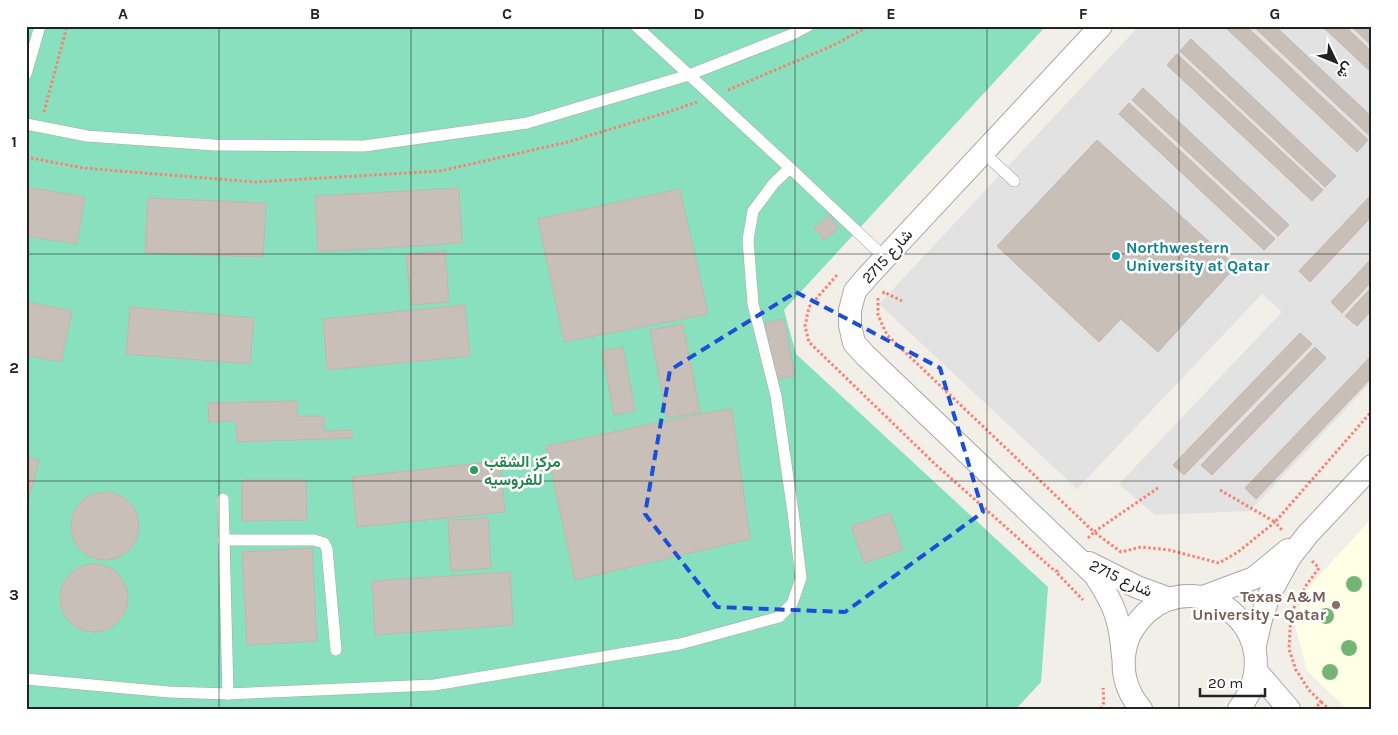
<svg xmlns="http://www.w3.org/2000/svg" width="1398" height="735" font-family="Karla,Vazirmatn,sans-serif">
<rect width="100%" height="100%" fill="#f2efe9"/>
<polygon fill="#ffffe5" points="1372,518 1372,709 1347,709 1307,671 1294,621 1307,589"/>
<polygon fill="#88e0be" points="26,26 1046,26 784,310 796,354 1048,587 1041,682 1016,709 26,709"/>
<polygon fill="#e2e2e2" points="1139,26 1372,26 1372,381 1250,511 1155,515 1119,484 1282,312 1262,294 1077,489 879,304"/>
<g fill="#c7bfb8" stroke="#c4b6ab">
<polygon points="1224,26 1246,26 1368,140 1357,152"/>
<polygon points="1253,26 1275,26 1372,117 1372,136 1371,137"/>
<polygon points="1322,26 1345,26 1372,52 1372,73"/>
<polygon points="1351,26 1372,26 1372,46"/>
<polygon points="1191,39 1336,176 1325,187 1180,51"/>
<polygon points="1177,54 1323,190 1312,201 1167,65"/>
<polygon points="1143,88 1289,225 1278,236 1132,100"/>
<polygon points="1129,103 1275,239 1264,250 1119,114"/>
<polygon points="1097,140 1236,266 1158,352 1121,319 1099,342 997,246"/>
<polygon points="26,187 85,197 77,244 26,236"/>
<polygon points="459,188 462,243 318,252 315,196"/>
<polygon points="680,189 708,314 564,342 538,219"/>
<polygon points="1372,194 1372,216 1310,282 1299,271"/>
<polygon points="148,198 266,203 263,257 145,253"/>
<polygon points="829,215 839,228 824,240 814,228"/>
<polygon points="445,251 449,302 411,305 406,254"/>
<polygon points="1372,258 1372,281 1342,313 1331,302"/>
<polygon points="1372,287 1372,310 1357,326 1345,316"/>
<polygon points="26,302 72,311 61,362 26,355"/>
<polygon points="465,305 470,356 327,370 323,319"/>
<polygon points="130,307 254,318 250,364 126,354"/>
<polygon points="784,319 795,376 777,379 765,323"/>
<polygon points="683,324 700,412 667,418 650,330"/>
<polygon points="1300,333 1312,344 1184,475 1173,465"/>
<polygon points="623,347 635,411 614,415 602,351"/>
<polygon points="1315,347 1326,358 1212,475 1201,465"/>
<polygon points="1372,355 1372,377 1256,499 1245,488"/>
<polygon points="297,401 297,416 324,416 324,431 352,430 352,438 237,442 236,421 209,422 208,403"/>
<polygon points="732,409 750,539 575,580 546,446 705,413"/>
<polygon points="26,457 39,460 26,509"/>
<polygon points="500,461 505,512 357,527 352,477"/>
<polygon points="242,480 306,480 307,520 242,521"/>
<circle cx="105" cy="526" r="34"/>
<polygon points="890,513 903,550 864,563 851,526"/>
<polygon points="488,518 491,568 451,571 448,520"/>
<polygon points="312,548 317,641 247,645 242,552"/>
<circle cx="94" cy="598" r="34"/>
<polygon points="510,572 513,625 375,635 372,581"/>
</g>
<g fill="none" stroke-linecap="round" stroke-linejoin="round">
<g stroke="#a9a9a9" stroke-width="12">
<g id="service">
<polyline points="636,26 790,168 884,257"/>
<polyline points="26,74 40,26"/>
<polyline points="26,124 87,136 214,145 364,146 527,123 689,75 793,34 808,26"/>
<polyline points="984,153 1014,181"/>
<polyline points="223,499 228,694"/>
<polyline points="223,540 314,540 324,543 327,549 336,650"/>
<polyline points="26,679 169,692 228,694 434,685 680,644 779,617 792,604 801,578 793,512 776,396 753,304 748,240 753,211 774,183 790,168"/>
</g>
</g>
<g stroke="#a9a9a9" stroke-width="24">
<g id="minor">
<path d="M1101,26L867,277L855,291L850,310V325L854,343L865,355L1095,575C1115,606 1120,619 1123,656"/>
<polyline points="1089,563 1137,587 1170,599"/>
<polyline points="1203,597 1254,578 1288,550"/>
<polyline points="1255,645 1261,619 1270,593 1290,557 1308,534 1372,466"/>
<polyline points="1257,672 1289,709"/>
<path d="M1141,709C1125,690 1120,669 1126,645C1129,632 1137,622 1146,613C1205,561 1293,638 1239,709"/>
</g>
</g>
<g stroke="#fa8072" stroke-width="3" stroke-dasharray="2.5 2.5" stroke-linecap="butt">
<polyline points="728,90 832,46 869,26"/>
<polyline points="44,112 67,26"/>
<polyline points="26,157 83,168 255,182 440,171 564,143 665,113 697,102"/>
<polyline points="837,275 809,307 805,326 809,342 935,464 1056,572"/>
<polyline points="883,294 884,292 902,301"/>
<polyline points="878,298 878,315 887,335 1094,532 1158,488"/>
<polyline points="1220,490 1275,522 1372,411"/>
<polyline points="1088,538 1094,532 1121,552 1141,547 1169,550 1219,563 1238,552 1275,522 1282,530"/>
<polyline points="1312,561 1319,568 1307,584 1291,613 1289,649 1296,670 1309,690 1321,702 1314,709"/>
<polyline points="1058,570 1056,572 1083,600"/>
<polyline points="1321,702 1329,709"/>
<polyline points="1101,709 1104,702 1103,688"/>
</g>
<use href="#service" stroke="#fff" stroke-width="11"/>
<use href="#minor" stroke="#fff" stroke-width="22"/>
</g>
<g fill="#74b475">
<circle cx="1354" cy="584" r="8"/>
<circle cx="1326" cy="616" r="8"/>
<circle cx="1349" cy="648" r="8"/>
<circle cx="1330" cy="672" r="8"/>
</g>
<path fill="none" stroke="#1d4ed8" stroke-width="4" stroke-dasharray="10 6" stroke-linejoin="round" d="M796,292L940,368L983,512L845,612L717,607L645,514L670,370Z"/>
<path fill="none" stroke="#222" stroke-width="1" stroke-opacity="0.55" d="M219,26V709M411,26V709M603,26V709M795,26V709M987,26V709M1179,26V709M26,254H1372M26,481H1372"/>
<circle fill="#0f9aa8" stroke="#fff" stroke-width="2" cx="1116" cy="256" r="5"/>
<circle fill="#2e9e5b" stroke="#fff" stroke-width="2" cx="474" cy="470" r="5"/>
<circle fill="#8d6e63" stroke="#fff" stroke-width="2" cx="1336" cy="605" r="5"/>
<g text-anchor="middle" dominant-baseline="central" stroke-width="5" stroke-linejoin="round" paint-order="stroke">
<g font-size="16" font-weight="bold" fill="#0d838f" stroke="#fff" text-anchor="start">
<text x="1126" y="247">Northwestern<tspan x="1126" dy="18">University at Qatar</tspan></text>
</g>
<g font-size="16" fill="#222" stroke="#fff">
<text transform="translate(887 256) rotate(-48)">شارع 2715</text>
<text transform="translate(1121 578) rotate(25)">شارع 2715</text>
</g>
<g font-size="16" font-weight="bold" fill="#27864d" stroke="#fff" text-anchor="start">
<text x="484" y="461">مركز الشقب<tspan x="484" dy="18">للفروسيه</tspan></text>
</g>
<g font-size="16" font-weight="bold" fill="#785e54" stroke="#fff" text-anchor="end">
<text x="1326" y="596">Texas A&amp;M<tspan x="1326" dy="18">University - Qatar</tspan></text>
</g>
</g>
<rect width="1398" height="735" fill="none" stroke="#ffffff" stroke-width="55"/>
<g transform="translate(1336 62) rotate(133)" stroke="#ffffff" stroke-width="4" paint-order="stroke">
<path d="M0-4L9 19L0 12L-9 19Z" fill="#222222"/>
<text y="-8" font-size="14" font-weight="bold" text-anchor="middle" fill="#222222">ش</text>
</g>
<path d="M1200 688v8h65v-8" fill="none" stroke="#222222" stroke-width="2.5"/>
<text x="1208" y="688" font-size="15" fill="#222222" stroke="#ffffff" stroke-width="4" paint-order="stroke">20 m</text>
<rect x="28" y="28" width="1342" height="680" fill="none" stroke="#222" stroke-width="2"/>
<g font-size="16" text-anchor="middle" font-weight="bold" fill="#222">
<text x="123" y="19">A</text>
<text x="315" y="19">B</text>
<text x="507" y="19">C</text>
<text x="699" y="19">D</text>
<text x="891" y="19">E</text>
<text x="1083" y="19">F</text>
<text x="1275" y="19">G</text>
<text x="14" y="147">1</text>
<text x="14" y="373">2</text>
<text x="14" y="600">3</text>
</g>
</svg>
